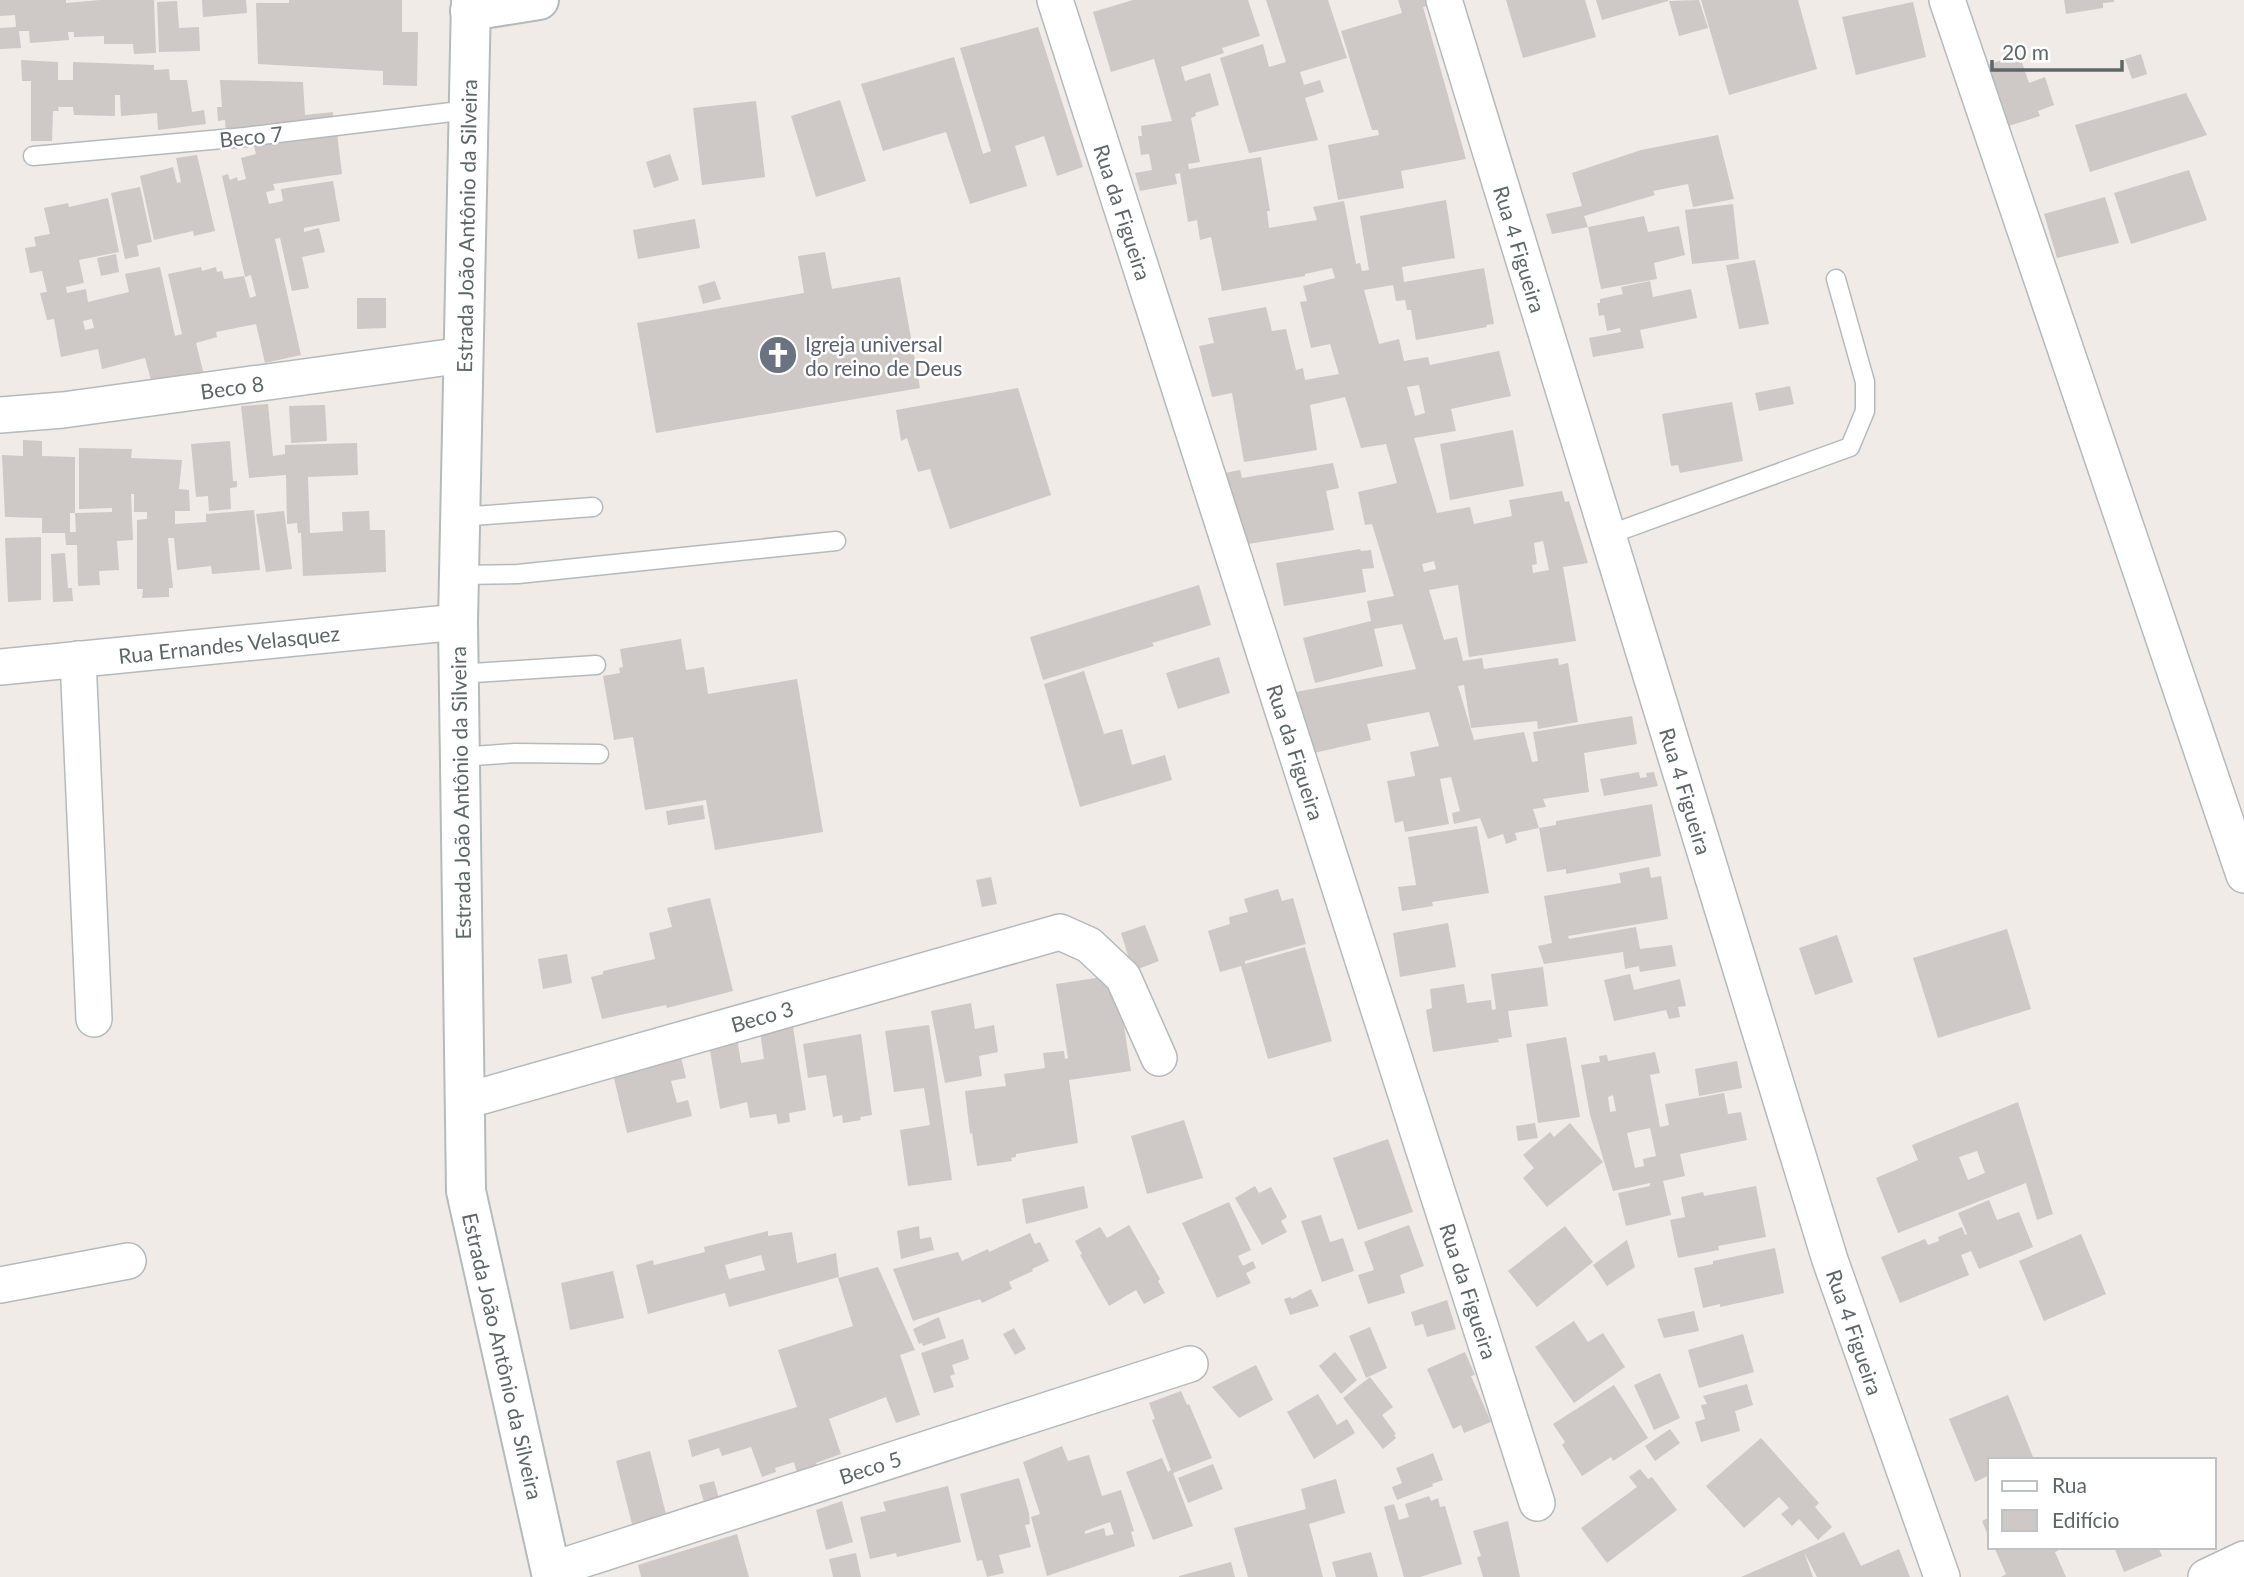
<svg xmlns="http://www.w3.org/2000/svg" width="2244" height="1577" font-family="Lato,sans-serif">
<rect width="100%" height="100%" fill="#f1ebe7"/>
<g fill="#cec8c6" fill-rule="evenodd">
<polygon points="0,0 66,0 66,3 100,0 154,0 156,53 134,54 133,44 104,44 104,36 74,37 74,32 68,32 69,40 30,43 29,31 19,31 21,48 0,49 0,28 16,27 15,15 0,16"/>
<polygon points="202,0 246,0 247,13 203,17"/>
<polygon points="289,0 402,0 402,32 418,32 417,86 383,85 383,71 258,64 256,3 289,3"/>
<path d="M1133,0H1248L1260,36L1222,48L1224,53L1181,67L1185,81L1210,73L1219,105L1195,113L1196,116L1191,118L1200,162L1188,164L1189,169L1261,157L1270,211H1267L1269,228L1317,220L1313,207L1344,201L1356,264L1360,263L1362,271L1369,270L1360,216L1446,200L1455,258L1402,267L1404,282L1484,268L1494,324L1486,325L1487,327L1416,340L1411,310H1407L1405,300L1396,301L1393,285L1364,290L1379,344L1399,339L1404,361L1428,357L1430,365L1499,351L1511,396L1451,409L1456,431L1414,438L1437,513L1470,507L1474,524L1512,516L1509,500L1562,491L1565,502L1569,501L1588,563L1563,567L1576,641L1469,657L1458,585L1429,590L1444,640L1457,637L1463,661L1482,658L1484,669L1558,658L1559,665L1568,663L1578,722L1538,729L1537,721L1471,728L1464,685L1458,686L1474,740L1524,732L1532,762L1538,761L1533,732L1632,716L1637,744L1584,753L1589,792L1543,799L1546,807L1533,809L1539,828L1515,833L1517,840L1506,844L1503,834L1488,839L1480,818L1454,824L1452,813L1460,811L1451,777L1440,779L1449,824L1405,832L1403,821L1395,823L1387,781L1415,776L1410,752L1439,746L1429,712L1367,724L1371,740L1314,753L1296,692L1416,669L1402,624L1374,629L1383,666L1315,683L1303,638L1371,621L1367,601L1394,596L1372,524L1365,525L1358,492L1397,483L1386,444L1361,448L1345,397L1310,405L1317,450L1244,462L1232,393L1212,397L1199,346L1214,343L1208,318L1266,307L1272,331L1286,329L1296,370L1303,368L1305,380L1339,374L1330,344L1311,348L1300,302L1307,301L1303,286L1335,278L1332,268L1305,274V276L1222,291L1211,237L1200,240L1197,220L1188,222L1180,173L1175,174L1177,184L1140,191L1135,173L1152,170L1149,154L1141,155L1138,136H1142L1141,126L1172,121L1154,59L1111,72L1093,12ZM1419,385L1425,413L1415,416L1407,387ZM1543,541L1549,570L1533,573L1532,565L1537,564L1534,543ZM1434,561L1436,569L1424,572L1422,564Z"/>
<polygon points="1266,0 1328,0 1347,58 1300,72 1304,85 1320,80 1324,92 1305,98 1318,140 1249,153 1220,58 1263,44 1269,67 1286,62"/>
<polygon points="1398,0 1425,0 1427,6 1423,7 1466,159 1401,171 1404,188 1338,200 1328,145 1379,135 1378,130 1372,130 1341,31 1402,13"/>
<polygon points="1506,0 1585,0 1596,37 1523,58"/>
<polygon points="1596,0 1668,0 1668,1 1602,20"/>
<polygon points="1699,0 1708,28 1679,36 1669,1"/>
<polygon points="1701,0 1798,0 1817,69 1729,95"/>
<polygon points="2064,0 2114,0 2114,2 2103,3 2103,8 2066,14"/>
<polygon points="177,1 179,28 199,27 200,51 159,52 157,2"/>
<polygon points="1913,2 1926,57 1856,75 1842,17"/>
<polygon points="1038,27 1083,167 1057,176 1044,136 1015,146 1027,186 970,204 946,132 883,151 861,84 954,57 983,154 991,151 960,48"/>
<polygon points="2019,54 2029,83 2045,77 2054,105 2038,111 2040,116 1999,129 1979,68"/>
<polygon points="2141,54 2147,74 2132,79 2125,59"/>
<polygon points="21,60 58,62 58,80 73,80 73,62 154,65 154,70 169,69 170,80 187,80 192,112 204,110 206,124 158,130 157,113 121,116 120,95 115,95 115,116 74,115 73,107 58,107 59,111 53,111 52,141 31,141 31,81 22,81"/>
<polygon points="220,80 303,82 305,115 333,112 333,124 226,135 225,120 218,121 217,107 222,107"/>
<polygon points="2186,93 2207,135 2090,172 2075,125"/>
<polygon points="840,100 866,181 816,197 791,116"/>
<polygon points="756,101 765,177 702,185 693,108"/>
<path d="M337,133L342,174L273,184L275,190L266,192L269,204L283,201L281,189L333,181L340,221L304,228V232L319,228L325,252L302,257L309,288L292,291L280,238L275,239L301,355L265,363L256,324L216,332L217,337L196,343L204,375L152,384L145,358L102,369L98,349L61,357L54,319L47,320L40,293L47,292L42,271L30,273L25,248L36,246L34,237L50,234L44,208L68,203L69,207L108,198L119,252L79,260L84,283L66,287L67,293L86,289L88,302L129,292L125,274L160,267L175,336L182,334L168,274L201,267L202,271L216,267L217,272L222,271L224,279L244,276L250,298L256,296L251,275L245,277L222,176L228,174L230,180L237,177L238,181L246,179L241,158L256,154L254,146ZM92,319L94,328L85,330L83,321Z"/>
<polygon points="1718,135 1734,199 1693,207 1688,184 1653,191 1655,195 1584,216 1588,227 1644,216 1648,232 1679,226 1685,255 1654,263 1657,279 1601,289 1588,227 1552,234 1546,214 1582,206 1572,173 1641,150"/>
<polygon points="670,154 679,180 654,188 646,162"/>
<polygon points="197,155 215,231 194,236 193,231 154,240 140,176 173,167 177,183 181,182 176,158"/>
<polygon points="2189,170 2207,220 2131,244 2114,193"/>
<polygon points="140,187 152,242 137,245 139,256 125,259 111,193"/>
<polygon points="2105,197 2119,243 2057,258 2044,214"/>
<polygon points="1733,204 1739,259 1692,264 1685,210"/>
<polygon points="695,219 700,248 638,259 633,230"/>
<polygon points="825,252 832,289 900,277 920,388 656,433 637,323 804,293 798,256"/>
<polygon points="116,254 119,272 101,276 97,258"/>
<polygon points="1755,260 1769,324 1739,329 1726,265"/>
<polygon points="715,281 721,299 703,304 698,286"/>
<polygon points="1650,281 1653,297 1691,289 1697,318 1640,330 1644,348 1593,357 1589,338 1621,332 1620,328 1607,331 1604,315 1599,316 1597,303 1600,303 1600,299 1623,294 1621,287"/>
<polygon points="357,298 386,298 386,328 357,329"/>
<polygon points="1790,386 1794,404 1759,411 1755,393"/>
<polygon points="1018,388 1051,495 950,529 930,469 918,472 907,438 901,441 896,410"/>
<polygon points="1732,402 1743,461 1680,473 1678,465 1671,466 1662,414"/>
<polygon points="268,404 273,456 285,454 285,445 357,443 358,475 308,477 310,533 343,531 342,512 369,511 370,530 385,530 386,572 303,576 301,533 298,533 297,523 287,524 286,475 249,478 241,406"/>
<polygon points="325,405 327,441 291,443 289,406"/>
<polygon points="1513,430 1524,486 1450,500 1440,444"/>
<polygon points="23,440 42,441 42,456 75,457 75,513 70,513 70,532 76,532 75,513 112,512 112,508 79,509 79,448 132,449 131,458 182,460 179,489 189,490 190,511 175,511 175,524 206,522 206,514 254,510 260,570 212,574 211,566 177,570 174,538 168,538 173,588 169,588 169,597 142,598 143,589 137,589 137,520 147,519 147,512 134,512 134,494 131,494 133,540 117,541 119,570 99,571 100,585 78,586 77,545 66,545 65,533 42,533 42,518 5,517 2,455 23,456"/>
<polygon points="230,441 233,481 237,481 237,487 230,488 231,509 209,511 208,496 196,497 191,444"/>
<polygon points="1333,463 1339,488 1326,491 1334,530 1242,545 1225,473 1240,470 1242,478"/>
<polygon points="284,511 292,569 266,572 256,514"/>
<polygon points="41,537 41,600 8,602 5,538"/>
<polygon points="1360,549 1361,551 1371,550 1374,568 1362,569 1366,592 1284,606 1276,563"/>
<polygon points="65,553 68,588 72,588 73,601 53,602 51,554"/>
<polygon points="1199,585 1211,625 1152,643 1154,646 1043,680 1030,637"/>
<polygon points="681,639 686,670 704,667 708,694 797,679 823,832 715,850 706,800 645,810 633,737 614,740 603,676 620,673 619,668 623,667 620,649"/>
<polygon points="1219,657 1230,693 1178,709 1166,673"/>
<polygon points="1084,671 1104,734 1122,729 1132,765 1165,755 1172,780 1080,807 1044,684"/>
<polygon points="1639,772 1640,778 1647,777 1646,773 1654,772 1658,786 1604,796 1600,779"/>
<polygon points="1652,804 1661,856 1566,874 1566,869 1547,872 1539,828 1556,825 1556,821"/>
<polygon points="703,805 705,819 668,825 666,811"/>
<polygon points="1477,826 1489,893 1432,902 1433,906 1402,911 1398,887 1416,885 1408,837"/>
<polygon points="1649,867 1651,878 1661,876 1668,919 1568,936 1569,939 1636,927 1640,949 1672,945 1676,966 1640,972 1639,966 1625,969 1623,952 1544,964 1538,946 1552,943 1544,896 1621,883 1619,873"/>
<polygon points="991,877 997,904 982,907 976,880"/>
<polygon points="1278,889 1282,901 1293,898 1306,944 1245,961 1245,964 1305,947 1332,1041 1268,1059 1241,966 1220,972 1208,931 1230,924 1229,917 1248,912 1244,899"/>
<polygon points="710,898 733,991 667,1008 666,1005 602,1019 591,977 603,974 603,971 655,959 649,933 672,927 667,908"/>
<polygon points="1448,923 1456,967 1400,977 1393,933"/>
<polygon points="1145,925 1159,961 1133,971 1121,933"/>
<polygon points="2007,929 2031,1009 1938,1038 1913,958"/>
<polygon points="1837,935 1853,982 1815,995 1799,948"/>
<polygon points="567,954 572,983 543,989 538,959"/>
<polygon points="1543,967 1548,1006 1508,1011 1512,1037 1498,1039 1499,1042 1433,1052 1426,1010 1432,1008 1430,989 1464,984 1467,1003 1491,1000 1492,1010 1496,1009 1491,974"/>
<polygon points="1630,974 1634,990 1680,979 1686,1006 1678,1007 1680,1017 1669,1019 1666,1010 1614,1021 1604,980"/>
<polygon points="1116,975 1131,1071 1069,1080 1078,1143 1016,1154 1016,1157 1011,1158 1012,1161 977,1166 972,1133 970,1134 965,1091 1006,1086 1004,1074 1045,1068 1043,1053 1064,1051 1065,1059 1068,1058 1056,984"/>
<polygon points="971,1003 975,1029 994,1025 998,1052 979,1056 982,1076 945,1083 931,1011"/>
<polygon points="929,1025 952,1180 908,1186 900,1130 930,1125 924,1088 894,1092 885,1031"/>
<polygon points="793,1027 806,1110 789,1113 790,1122 778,1124 776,1114 750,1118 747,1102 720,1109 709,1045 737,1038 741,1063 764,1059 760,1032"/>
<polygon points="861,1034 872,1115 860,1117 861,1120 843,1123 842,1115 833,1117 826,1075 808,1078 803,1044"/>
<polygon points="1566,1037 1580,1117 1538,1123 1526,1044"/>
<path d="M1655,1052L1660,1073L1650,1075L1660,1127L1669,1125L1665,1104L1724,1093L1728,1114L1741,1112L1747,1140L1680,1154L1685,1176L1663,1181L1671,1215L1626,1226L1618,1193L1650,1186V1183L1613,1191L1590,1115L1581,1065L1600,1062L1599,1056L1607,1055L1608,1061ZM1613,1095L1616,1111L1610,1112L1608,1097ZM1650,1128L1656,1156L1643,1159L1644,1166L1635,1168L1627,1133Z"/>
<polygon points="680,1053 686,1078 671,1081 677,1103 688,1100 692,1116 627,1133 612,1070"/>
<polygon points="1737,1061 1742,1088 1699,1096 1695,1069"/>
<path d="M2018,1102L2053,1214L2037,1220L2026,1183L1898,1233L1876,1178L1918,1160L1912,1145ZM1977,1151L1985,1173L1968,1180L1959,1157Z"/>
<polygon points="1184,1120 1203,1178 1147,1194 1131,1136"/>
<polygon points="1535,1123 1538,1138 1518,1141 1516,1126"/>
<polygon points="1570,1123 1603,1162 1547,1207 1523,1178 1534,1168 1523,1155 1550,1132 1554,1137"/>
<polygon points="1388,1139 1413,1212 1358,1230 1333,1158"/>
<polygon points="1084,1186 1088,1208 1026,1224 1022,1199"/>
<polygon points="1255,1186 1259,1193 1271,1187 1287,1217 1281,1221 1287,1232 1262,1245 1235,1198"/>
<polygon points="1756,1186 1766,1237 1718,1246 1719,1250 1678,1258 1670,1220 1685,1217 1681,1197 1703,1192 1704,1196"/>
<polygon points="1989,1200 1997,1220 2019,1212 2033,1247 1979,1269 1971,1251 1961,1255 1969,1275 1900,1303 1881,1257 1925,1239 1928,1245 1939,1241 1938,1237 1962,1227 1965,1235 1967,1234 1958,1213"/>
<polygon points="1229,1202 1251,1250 1238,1256 1243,1266 1253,1261 1256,1268 1246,1273 1251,1283 1217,1298 1182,1223"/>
<polygon points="1321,1215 1330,1242 1343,1238 1354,1271 1322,1282 1301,1221"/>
<polygon points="1129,1225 1160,1279 1158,1281 1165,1293 1144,1304 1136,1290 1109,1306 1080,1255 1082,1254 1075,1241 1100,1227 1107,1238"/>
<polygon points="1409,1225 1424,1266 1400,1275 1405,1293 1368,1304 1358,1275 1374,1270 1364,1242"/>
<polygon points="919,1226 920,1239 931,1237 934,1250 901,1259 897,1231"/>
<polygon points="1565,1226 1593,1262 1537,1307 1508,1271"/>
<path d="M768,1231V1236L792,1232L797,1263L836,1253L839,1277L729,1307L725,1293L648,1314L636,1265L653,1260L654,1265L705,1252L704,1247ZM761,1255L765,1270L729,1279L725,1265Z"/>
<polygon points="1030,1233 1035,1244 1040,1242 1049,1261 1032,1269 1033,1271 1009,1282 1012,1289 982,1303 980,1299 913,1321 893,1269 958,1252 962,1261 988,1249 989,1252"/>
<polygon points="2081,1234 2106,1294 2044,1321 2019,1261"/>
<polygon points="1627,1240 1635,1267 1607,1286 1593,1265"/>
<polygon points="1775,1248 1784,1293 1720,1307 1720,1304 1703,1308 1694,1268 1713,1264 1713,1261"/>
<polygon points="878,1267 915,1350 900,1355 920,1415 896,1423 886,1397 829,1419 841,1454 816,1463 817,1467 797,1473 794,1462 775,1468 776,1472 762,1477 751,1447 722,1456 719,1448 692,1457 688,1440 797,1407 778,1350 853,1326 838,1278"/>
<polygon points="613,1271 624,1318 570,1330 561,1283"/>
<polygon points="1311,1289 1319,1306 1290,1315 1284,1299 1290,1297 1292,1299"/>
<polygon points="1447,1300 1456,1329 1427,1337 1423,1324 1415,1326 1411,1312"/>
<polygon points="1694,1311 1699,1331 1664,1338 1657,1319"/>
<polygon points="939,1317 946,1338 923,1346 922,1343 919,1344 913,1329"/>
<polygon points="1574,1321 1588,1342 1603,1333 1625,1367 1574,1403 1535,1347"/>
<polygon points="1370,1327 1387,1368 1366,1378 1349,1336"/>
<polygon points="1014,1328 1026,1349 1015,1355 1003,1334"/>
<polygon points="1743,1334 1754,1372 1699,1388 1688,1350"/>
<polygon points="963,1339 969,1359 952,1365 955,1374 950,1376 954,1387 934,1393 921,1353"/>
<polygon points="1335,1352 1357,1380 1341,1394 1319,1366"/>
<polygon points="1465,1352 1475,1375 1471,1376 1491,1422 1464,1433 1461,1425 1453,1429 1427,1369"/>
<polygon points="1256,1365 1273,1400 1239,1418 1212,1387"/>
<polygon points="1660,1373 1680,1418 1654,1430 1634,1385"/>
<polygon points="1370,1377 1393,1407 1382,1415 1396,1434 1394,1435 1396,1438 1383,1449 1343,1398"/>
<polygon points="1747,1384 1753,1405 1735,1411 1740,1431 1701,1442 1695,1422 1705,1419 1701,1405 1707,1404 1703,1396"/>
<polygon points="1614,1385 1648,1438 1613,1461 1611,1457 1582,1476 1562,1445 1565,1442 1553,1424"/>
<polygon points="1181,1391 1187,1405 1189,1404 1212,1458 1173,1473 1193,1526 1153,1540 1126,1472 1162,1458 1168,1472 1171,1470 1152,1420 1155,1419 1149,1403"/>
<polygon points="1318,1394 1337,1425 1347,1419 1355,1433 1314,1459 1287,1412"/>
<polygon points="2008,1395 2033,1457 2027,1460 1990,1460 1990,1475 1975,1482 1949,1419"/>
<polygon points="1670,1429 1680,1443 1655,1461 1645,1446"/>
<polygon points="1761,1438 1819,1503 1815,1507 1832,1527 1818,1540 1799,1519 1792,1526 1781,1514 1789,1508 1779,1497 1744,1528 1706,1486"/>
<path d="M1062,1446L1068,1461L1089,1455L1102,1496L1121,1490L1134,1531L1131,1532L1135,1546L1047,1576L1031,1517L1040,1514L1023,1462ZM1110,1522L1114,1534L1106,1536L1104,1528L1085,1534V1531Z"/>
<polygon points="650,1451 666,1514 632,1524 616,1461"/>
<polygon points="1433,1453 1443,1480 1432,1484 1433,1486 1397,1500 1392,1487 1402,1483 1396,1468"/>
<polygon points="1213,1464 1223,1489 1188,1503 1178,1478"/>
<polygon points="1640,1469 1648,1479 1652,1477 1677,1510 1607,1563 1581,1528 1637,1487 1629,1477"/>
<polygon points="1019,1478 1029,1513 1030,1524 1025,1525 1031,1547 999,1555 1004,1573 987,1577 982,1560 977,1561 960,1494"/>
<polygon points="1336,1479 1345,1513 1309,1524 1323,1577 1248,1577 1234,1528 1306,1509 1301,1489"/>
<polygon points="714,1481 719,1498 704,1502 699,1485"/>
<polygon points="948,1486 961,1542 897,1557 896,1553 870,1559 860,1517 886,1511 883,1502"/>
<polygon points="1429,1496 1431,1501 1438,1498 1440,1507 1445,1506 1462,1564 1420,1577 1404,1577 1384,1507 1394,1504 1399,1520 1409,1517 1405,1504"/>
<polygon points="842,1501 853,1542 826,1550 816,1510"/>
<polygon points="1990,1517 1990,1540 1982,1521"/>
<polygon points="1508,1521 1520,1577 1483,1577 1477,1557 1481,1556 1473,1531"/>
<polygon points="1844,1532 1861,1566 1899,1549 1910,1577 1817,1577 1804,1552 1813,1577 1741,1577"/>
<polygon points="737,1534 749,1577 641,1577 638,1565"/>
<polygon points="1994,1547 2065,1547 2055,1552 2066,1577 2001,1577 2006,1574"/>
<polygon points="2114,1547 2158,1547 2162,1556 2124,1572"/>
<polygon points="1371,1552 1378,1577 1336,1577 1332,1562"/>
<polygon points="856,1553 861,1577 833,1577 829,1559"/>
<polygon points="1231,1562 1235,1577 1179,1577 1179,1576"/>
</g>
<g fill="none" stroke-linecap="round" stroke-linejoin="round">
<g stroke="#b4babc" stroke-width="21">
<g id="service">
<polyline points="33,156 245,137 468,110"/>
<polyline points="460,517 593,507"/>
<polyline points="1608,535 1850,447 1865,411 1865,382 1836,279"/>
<polyline points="459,575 518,574 836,541"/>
<polyline points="458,674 596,665"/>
<polyline points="460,757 515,753 599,754"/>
</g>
</g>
<g stroke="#b4babc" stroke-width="38">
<g id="minor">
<polyline points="1055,0 1537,1503"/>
<polyline points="1444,0 1830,1260 1942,1577"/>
<polyline points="1947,0 2244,875"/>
<polyline points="0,415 63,410 464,355"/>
<polyline points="78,659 94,1019"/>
<polyline points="0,667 458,622"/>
<polyline points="465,1101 1060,932 1089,945 1123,977 1159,1058"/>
<polyline points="0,1285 128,1261"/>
<polyline points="551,1570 1190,1364"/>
<polyline points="2206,1577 2244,1559"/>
</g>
</g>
<g stroke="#b4babc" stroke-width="42">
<polyline id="tertiary" points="470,11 539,0"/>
</g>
<g stroke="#b3bbbc" stroke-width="42">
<polyline id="secondary" points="471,0 458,622 466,1191 552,1577"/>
</g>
<use href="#service" stroke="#fff" stroke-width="18"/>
<use href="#minor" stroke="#fff" stroke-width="35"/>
<use href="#tertiary" stroke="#fff" stroke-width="38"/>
<use href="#secondary" stroke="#fff" stroke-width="38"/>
</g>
<defs>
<g id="church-disc" transform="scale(2.0125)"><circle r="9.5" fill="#6b7280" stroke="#fff"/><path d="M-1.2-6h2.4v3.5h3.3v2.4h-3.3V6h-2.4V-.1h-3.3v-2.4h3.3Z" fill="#fff"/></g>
</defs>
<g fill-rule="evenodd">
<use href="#church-disc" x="778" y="355"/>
</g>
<g text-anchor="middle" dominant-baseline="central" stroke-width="5" stroke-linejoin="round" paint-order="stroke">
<g font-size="21" fill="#5e6768" stroke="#fff">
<text transform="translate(251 136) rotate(-6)">Beco 7</text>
<text transform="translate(1123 212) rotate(72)">Rua da Figueira</text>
<text transform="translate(466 226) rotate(-89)">Estrada João Antônio da Silveira</text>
<text transform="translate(1520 249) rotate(73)">Rua 4 Figueira</text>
<text transform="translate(232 387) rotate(-8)">Beco 8</text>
<text transform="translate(229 644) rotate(-6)">Rua Ernandes Velasquez</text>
<text transform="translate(1296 752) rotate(72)">Rua da Figueira</text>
<text transform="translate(1686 791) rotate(73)">Rua 4 Figueira</text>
<text transform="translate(460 793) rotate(-91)">Estrada João Antônio da Silveira</text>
<text transform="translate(762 1016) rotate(-16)">Beco 3</text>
<text transform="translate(1469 1291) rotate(72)">Rua da Figueira</text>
<text transform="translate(1855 1332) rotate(71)">Rua 4 Figueira</text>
<text transform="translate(503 1356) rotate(77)">Estrada João Antônio da Silveira</text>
<text transform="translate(870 1467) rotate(-18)">Beco 5</text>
</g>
<g font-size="21" fill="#5b616d" stroke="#fff" text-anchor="start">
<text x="805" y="343">Igreja universal<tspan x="805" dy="24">do reino de Deus</tspan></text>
</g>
</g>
<rect x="1988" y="1458" width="228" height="91" fill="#ffffff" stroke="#bfc2c3" stroke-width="2"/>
<rect x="2002" y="1481" width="35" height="10" fill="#ffffff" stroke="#bfc2c3" stroke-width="2"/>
<text x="2052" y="1493" font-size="21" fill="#5e6768">Rua</text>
<rect x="2002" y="1510" width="35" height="21" fill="#cec8c6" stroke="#bfc2c3" stroke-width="2"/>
<text x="2052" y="1528" font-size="21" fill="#5e6768">Edifício</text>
<path d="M1992 60v10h130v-10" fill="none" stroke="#5e6768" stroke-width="3.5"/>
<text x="2002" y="60" font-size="21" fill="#5e6768" stroke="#ffffff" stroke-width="5" paint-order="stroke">20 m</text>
</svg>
